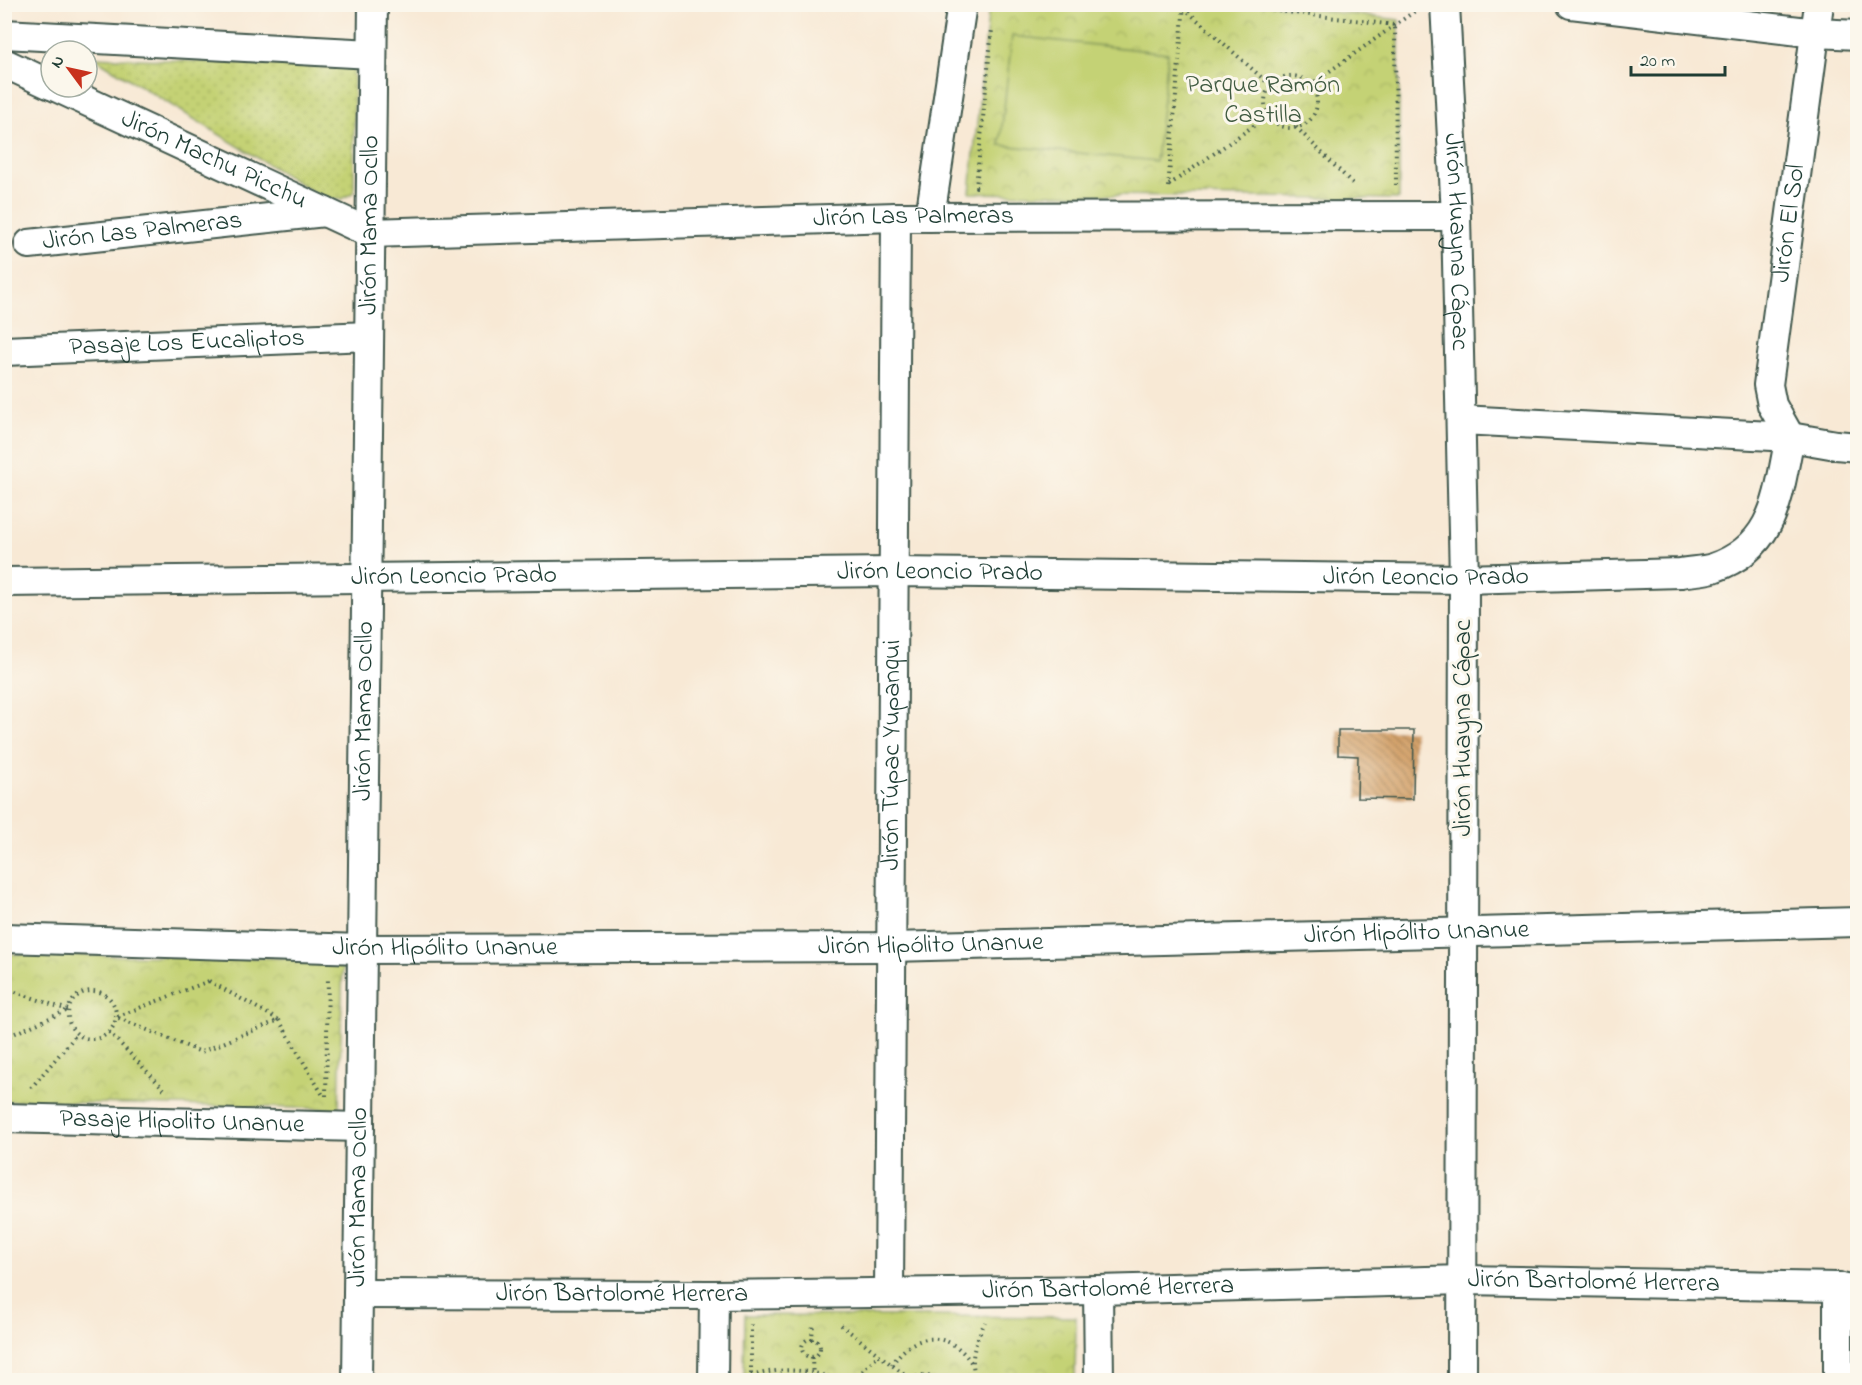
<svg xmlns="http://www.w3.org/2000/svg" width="1862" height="1385" font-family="'Indie Flower',sans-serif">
<defs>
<pattern id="grass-dots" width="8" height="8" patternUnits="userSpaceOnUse" patternTransform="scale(1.5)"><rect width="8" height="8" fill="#c4d274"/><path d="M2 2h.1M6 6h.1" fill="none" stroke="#a8b565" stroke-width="1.8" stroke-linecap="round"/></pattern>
<pattern id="park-crowns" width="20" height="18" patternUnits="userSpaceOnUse" patternTransform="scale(1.5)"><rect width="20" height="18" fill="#c4d274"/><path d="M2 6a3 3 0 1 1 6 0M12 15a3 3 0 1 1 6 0" fill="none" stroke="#a8b565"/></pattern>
<pattern id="building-back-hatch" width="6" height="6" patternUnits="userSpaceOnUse" patternTransform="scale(1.5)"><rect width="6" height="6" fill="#d4a26a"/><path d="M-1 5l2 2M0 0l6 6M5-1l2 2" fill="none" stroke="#ab8558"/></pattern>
</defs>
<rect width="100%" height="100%" fill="#fbf7ec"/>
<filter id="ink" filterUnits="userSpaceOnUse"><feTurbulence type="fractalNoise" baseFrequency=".0167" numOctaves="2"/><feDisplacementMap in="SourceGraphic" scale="12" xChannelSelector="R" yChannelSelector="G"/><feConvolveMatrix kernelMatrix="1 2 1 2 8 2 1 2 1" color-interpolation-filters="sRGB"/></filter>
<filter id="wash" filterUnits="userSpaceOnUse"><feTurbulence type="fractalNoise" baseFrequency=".008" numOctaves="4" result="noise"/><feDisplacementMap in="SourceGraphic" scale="24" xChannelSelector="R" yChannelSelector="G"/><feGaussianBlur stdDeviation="1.35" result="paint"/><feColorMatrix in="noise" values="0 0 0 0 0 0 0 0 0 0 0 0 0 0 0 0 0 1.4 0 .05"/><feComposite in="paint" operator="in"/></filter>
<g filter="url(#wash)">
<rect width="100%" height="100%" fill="#f8e9d5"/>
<polygon fill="url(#grass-dots)" stroke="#728854" stroke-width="1.5" points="93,57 354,68 354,192 342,199 323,198"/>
<g fill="url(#park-crowns)" stroke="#728854" stroke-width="1.5">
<polygon points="1267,4 1399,20 1399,199 970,193 989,5"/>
<polygon points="5,954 343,959 339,1109 5,1101"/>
<polygon points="745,1315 1076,1317 1075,1380 744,1380"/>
</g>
<polygon fill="#c4d274" stroke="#728854" stroke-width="1.5" points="1012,36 1168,53 1156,161 1000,145"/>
<g id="blocks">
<polygon fill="url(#building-back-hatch)" points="1338,730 1414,730 1413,799 1357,798 1358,756 1338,755"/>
</g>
</g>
<g filter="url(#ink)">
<use href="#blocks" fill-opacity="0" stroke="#40574c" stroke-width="1.5"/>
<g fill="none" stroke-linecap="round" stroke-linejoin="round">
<g stroke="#40574c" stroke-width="32">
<g id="minor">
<path id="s1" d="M1445,4L1456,216L1464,579L1462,1380"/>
<polyline points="1571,4 1816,33 1858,35"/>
<polyline points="4,34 372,54"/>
<polyline points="4,63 51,85"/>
<path id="s2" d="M56,87L370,233L896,217L1456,216"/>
<polyline points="930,217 962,4"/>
<path id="s3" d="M29,244L325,212"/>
<path id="s4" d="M4,351L369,336"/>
<polyline points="1461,420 1790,437 1836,445 1858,447"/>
<path id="s5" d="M1790,437L1772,405L1768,385L1819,4"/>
<path id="s6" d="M4,582L894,572L1464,579L1681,573C1691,571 1703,571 1713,568C1777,546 1778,494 1790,437"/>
<path id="s7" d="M4,938L362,949L892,947L1858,922"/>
<path id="s8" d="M4,1118L360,1127"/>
<polyline points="1838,1287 1838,1380"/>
<polyline points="1098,1290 1099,1380"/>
<path id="s9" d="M889,1292L896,217"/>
<path id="s10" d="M358,1294L714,1295L1098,1290L1463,1280L1838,1287L1858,1292"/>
<path id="s11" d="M357,1380L373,4"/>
<polyline points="713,1380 714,1295"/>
</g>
</g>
<g stroke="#40574c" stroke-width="4" stroke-dasharray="1.5 4.5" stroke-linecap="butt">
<polyline points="1219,4 1395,25 1396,185"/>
<polyline points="1184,8 1271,86"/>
<circle cx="1291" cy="102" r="26"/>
<polyline points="1310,85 1415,11"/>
<polyline points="1296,127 1355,186"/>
<polyline points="1169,185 1269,115"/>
<polyline points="977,187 976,187 992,29"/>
<polyline points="1168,187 1184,4"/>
<polygon points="209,981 279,1020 201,1052 116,1017"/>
<polyline points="4,988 68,1010"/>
<circle cx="92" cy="1015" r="24"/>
<polyline points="279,1020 324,1097"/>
<polyline points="109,1032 164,1089"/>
<polyline points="4,1038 68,1010"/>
<polyline points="31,1088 77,1034"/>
<polyline points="326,1096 328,977"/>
<polyline points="841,1325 911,1380"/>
<circle cx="811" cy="1348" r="9"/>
<polyline points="812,1340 813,1323"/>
<polyline points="812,1357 813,1380"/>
<path d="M892,1365C913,1330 951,1330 972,1364"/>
<path d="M751,1376C784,1367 806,1369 839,1380"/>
<polyline points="751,1380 751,1324"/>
<polyline points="854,1380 879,1354"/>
<path d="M911,1380C920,1373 931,1374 940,1380"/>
<path d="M976,1380C969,1356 975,1344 985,1322"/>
</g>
<use href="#minor" stroke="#fff" stroke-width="28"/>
</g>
</g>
<g text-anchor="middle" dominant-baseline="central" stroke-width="6" stroke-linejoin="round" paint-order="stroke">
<g font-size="26" fill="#405b41" stroke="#fbf7ec">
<text x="1263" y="86">Parque Ramón<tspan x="1263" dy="30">Castilla</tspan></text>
</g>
<g font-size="26" fill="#1f3d34" stroke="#fbf7ec">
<text stroke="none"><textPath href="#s2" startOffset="174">Jirón Machu Picchu</textPath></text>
<text stroke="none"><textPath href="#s2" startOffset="890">Jirón Las Palmeras</textPath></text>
<text stroke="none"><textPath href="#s5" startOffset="220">Jirón El Sol</textPath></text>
<text stroke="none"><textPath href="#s11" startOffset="1155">Jirón Mama Ocllo</textPath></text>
<text stroke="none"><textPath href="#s3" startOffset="114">Jirón Las Palmeras</textPath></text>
<text stroke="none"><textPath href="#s1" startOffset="238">Jirón Huayna Cápac</textPath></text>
<text stroke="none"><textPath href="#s4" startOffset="183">Pasaje Los Eucaliptos</textPath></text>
<text stroke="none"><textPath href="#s6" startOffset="936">Jirón Leoncio Prado</textPath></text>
<text stroke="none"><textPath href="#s6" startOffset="1422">Jirón Leoncio Prado</textPath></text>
<text stroke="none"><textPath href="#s6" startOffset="450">Jirón Leoncio Prado</textPath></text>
<text stroke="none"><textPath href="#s11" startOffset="669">Jirón Mama Ocllo</textPath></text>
<text transform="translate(1464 728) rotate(-90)">Jirón Huayna Cápac</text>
<text stroke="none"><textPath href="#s9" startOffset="537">Jirón Túpac Yupanqui</textPath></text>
<text stroke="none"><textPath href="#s7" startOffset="1413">Jirón Hipólito Unanue</textPath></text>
<text stroke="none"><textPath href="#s7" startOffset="927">Jirón Hipólito Unanue</textPath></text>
<text stroke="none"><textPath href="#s7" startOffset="441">Jirón Hipólito Unanue</textPath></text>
<text stroke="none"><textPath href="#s8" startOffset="178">Pasaje Hipolito Unanue</textPath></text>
<text stroke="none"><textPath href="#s11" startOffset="183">Jirón Mama Ocllo</textPath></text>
<text stroke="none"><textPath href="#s10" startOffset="1236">Jirón Bartolomé Herrera</textPath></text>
<text stroke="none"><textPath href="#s10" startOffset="750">Jirón Bartolomé Herrera</textPath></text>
<text stroke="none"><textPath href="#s10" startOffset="264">Jirón Bartolomé Herrera</textPath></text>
</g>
</g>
<rect width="1862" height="1385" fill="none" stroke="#fbf7ec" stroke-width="24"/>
<g transform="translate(69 69) rotate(303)"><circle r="28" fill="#fbf7ec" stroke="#a3ada2" stroke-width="1.5"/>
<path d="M0-4.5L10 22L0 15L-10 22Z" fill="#c8321e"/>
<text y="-9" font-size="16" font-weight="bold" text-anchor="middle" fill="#1f3d34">N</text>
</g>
<path d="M1631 66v9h94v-9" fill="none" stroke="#1f3d34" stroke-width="3"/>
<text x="1640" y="66" font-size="18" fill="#1f3d34" stroke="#fbf7ec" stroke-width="4.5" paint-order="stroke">20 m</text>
</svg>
